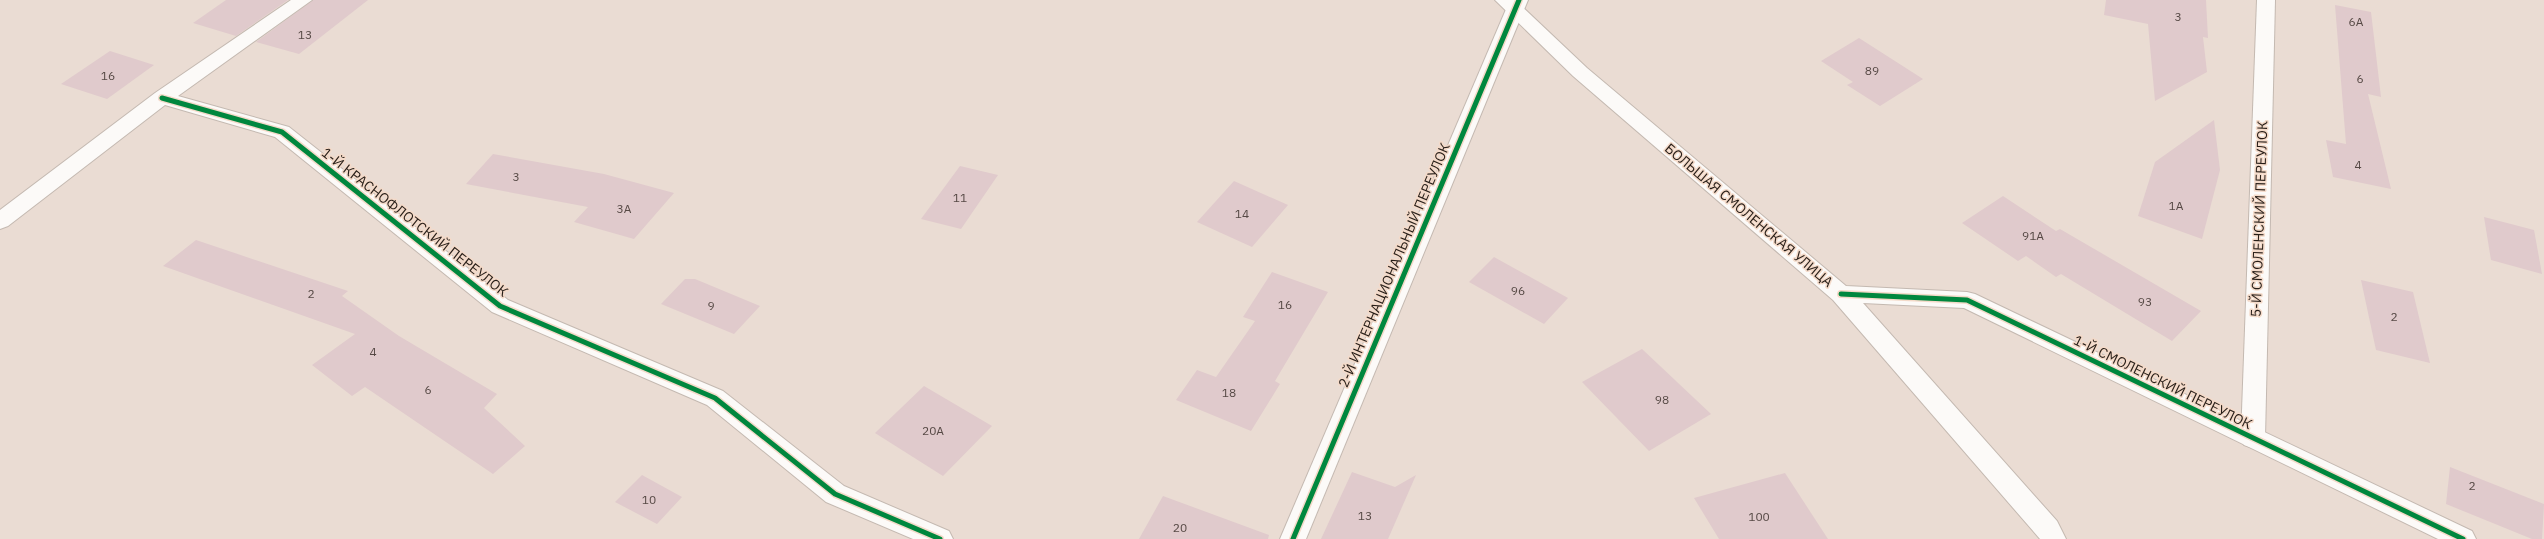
<svg xmlns="http://www.w3.org/2000/svg" width="2544" height="539" font-family="'IBM Plex Sans',sans-serif">
<rect width="100%" height="100%" fill="#eadcd3"/>
<g fill="#e0cacc">
<polygon points="226,0 288,0 236,36 193,23"/>
<polygon points="313,0 368,0 299,54 256,42"/>
<polygon points="2106,0 2206,0 2208,38 2203,37 2207,72 2155,101 2148,24 2104,15"/>
<polygon points="2335,5 2371,12 2381,97 2368,94 2391,189 2333,177 2326,140 2346,144"/>
<polygon points="1859,38 1923,79 1880,106 1847,85 1853,82 1821,61"/>
<polygon points="110,51 154,65 107,99 61,84"/>
<polygon points="2214,120 2220,170 2202,239 2138,216 2155,162"/>
<polygon points="493,154 604,174 674,193 634,239 574,222 588,207 466,184"/>
<polygon points="960,166 998,175 961,229 921,219"/>
<polygon points="1234,181 1288,205 1252,247 1197,222"/>
<polygon points="2003,196 2056,231 2060,229 2201,311 2172,341 2061,274 2056,277 2026,256 2018,261 1962,223"/>
<polygon points="2484,217 2534,230 2542,274 2491,260"/>
<polygon points="196,240 348,291 342,296 399,336 497,394 484,408 525,446 493,474 365,387 352,396 312,365 355,334 163,266"/>
<polygon points="1494,257 1568,298 1544,324 1469,282"/>
<polygon points="1272,272 1328,292 1275,381 1280,384 1251,431 1176,400 1197,370 1216,377 1255,321 1243,317"/>
<polygon points="685,279 695,279 760,306 734,334 661,304"/>
<polygon points="2361,280 2413,292 2430,363 2376,350"/>
<polygon points="1642,349 1711,414 1649,451 1582,382"/>
<polygon points="924,386 992,426 943,476 875,433"/>
<polygon points="2450,467 2544,504 2542,539 2532,539 2446,504"/>
<polygon points="1352,472 1395,487 1416,475 1388,539 1321,539"/>
<polygon points="1785,473 1828,539 1719,539 1694,498"/>
<polygon points="642,475 682,497 657,524 615,502"/>
<polygon points="1163,496 1269,535 1268,539 1139,539"/>
</g>
<g fill="none" stroke-linecap="round" stroke-linejoin="round">
<g stroke="#c4b9b1" stroke-width="2">
<g id="street">
<polygon points="291,0 312,0 178,96 289,127 508,300 723,391 844,486 949,531 953,539 913,539 826,502 707,405 492,312 275,137 165,105 8,226 0,229 0,210 155,93"/>
<polygon points="1510,0 1528,0 1306,539 1280,539"/>
<polygon points="2257,0 2275,0 2265,438 2262,445 2253,448 2244,445 2241,438"/>
</g>
</g>
<g stroke="#c4b9b1" stroke-width="2">
<polygon id="secondary" points="1495,0 1515,0 1587,68 1846,286 1967,292 1975,294 2472,531 2476,539 2438,539 1964,308 1863,303 2057,521 2066,539 2040,539 1833,300 1573,76"/>
</g>
<use href="#street" fill="#fcfaf8" fill-rule="evenodd"/>
<use href="#secondary" fill="#fcfaf8" fill-rule="evenodd"/>
<g stroke="#f4dac9" stroke-width="8">
<g id="cycleway">
<polyline points="162,98 282,132 500,306 715,398 835,494 940,539"/>
<polyline points="1841,294 1967,300 2463,539"/>
<polyline points="1293,539 1519,0"/>
</g>
</g>
<use href="#cycleway" stroke="#00873e" stroke-width="5"/>
</g>
<g text-anchor="middle" dominant-baseline="central" stroke-width="3" stroke-linejoin="round" paint-order="stroke">
<g font-size="12" fill="#564945">
<text x="2178" y="16">3</text>
<text x="2356" y="21">6А</text>
<text x="305" y="34">13</text>
<text x="1872" y="70">89</text>
<text x="108" y="75">16</text>
<text x="2360" y="78">6</text>
<text x="2358" y="164">4</text>
<text x="516" y="176">3</text>
<text x="960" y="197">11</text>
<text x="2176" y="205">1А</text>
<text x="624" y="208">3А</text>
<text x="1242" y="213">14</text>
<text x="2033" y="235">91А</text>
<text x="1518" y="290">96</text>
<text x="311" y="293">2</text>
<text x="2145" y="301">93</text>
<text x="1285" y="304">16</text>
<text x="711" y="305">9</text>
<text x="2394" y="316">2</text>
<text x="373" y="351">4</text>
<text x="428" y="389">6</text>
<text x="1229" y="392">18</text>
<text x="1662" y="399">98</text>
<text x="933" y="430">20А</text>
<text x="2472" y="485">2</text>
<text x="649" y="499">10</text>
<text x="1365" y="515">13</text>
<text x="1759" y="516">100</text>
<text x="1180" y="527">20</text>
</g>
<g font-size="14" fill="#261d17" stroke="#f4dac9">
<text transform="translate(1749 215) rotate(40)">БОЛЬШАЯ СМОЛЕНСКАЯ УЛИЦА</text>
<text transform="translate(2259 219) rotate(-88)">5-Й СМОЛЕНСКИЙ ПЕРЕУЛОК</text>
<text transform="translate(415 222) rotate(38)">1-Й КРАСНОФЛОТСКИЙ ПЕРЕУЛОК</text>
<text transform="translate(1394 265) rotate(-67)">2-Й ИНТЕРНАЦИОНАЛЬНЫЙ ПЕРЕУЛОК</text>
<text transform="translate(2163 382) rotate(26)">1-Й СМОЛЕНСКИЙ ПЕРЕУЛОК</text>
</g>
</g>
</svg>
